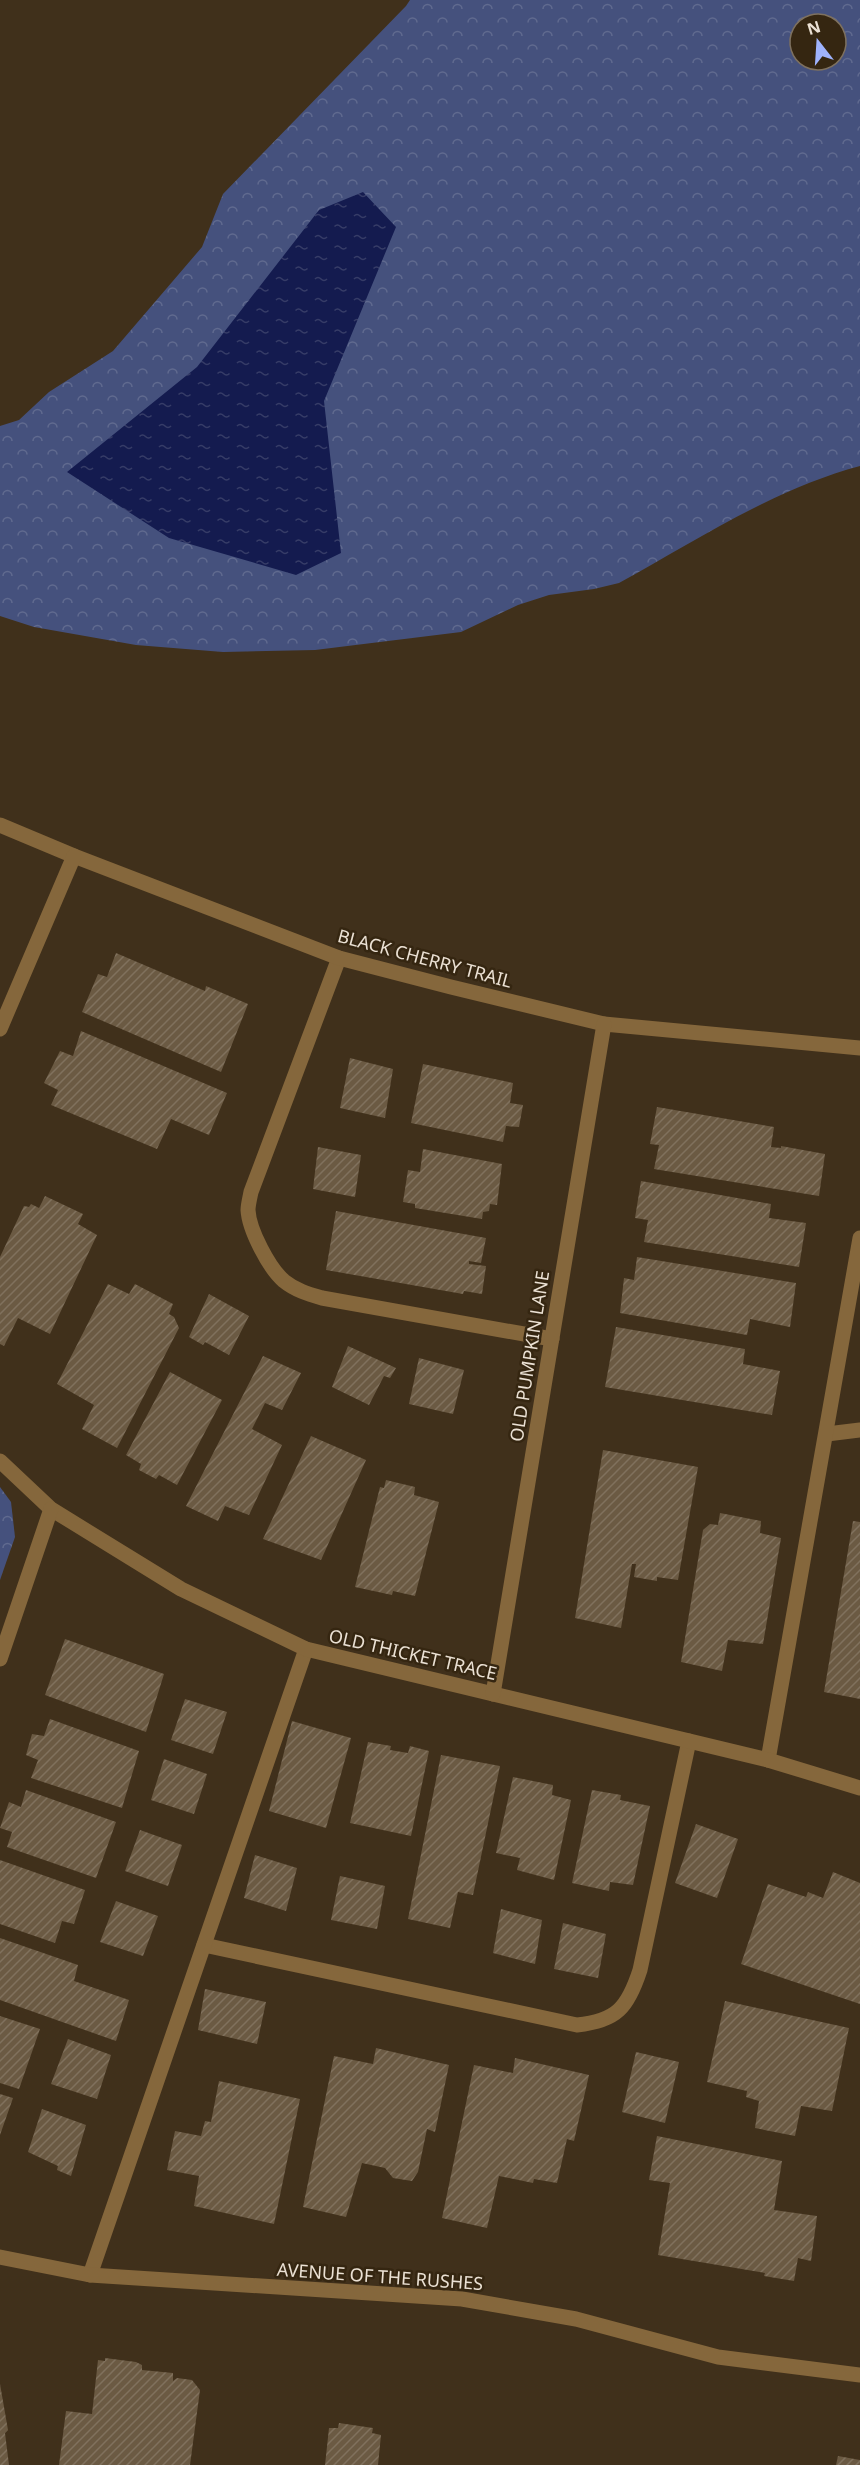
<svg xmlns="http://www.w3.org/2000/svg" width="860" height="2465" font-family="'Noto Sans',sans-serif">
<defs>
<pattern id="park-crowns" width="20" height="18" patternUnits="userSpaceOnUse" patternTransform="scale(1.5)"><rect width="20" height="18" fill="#45517d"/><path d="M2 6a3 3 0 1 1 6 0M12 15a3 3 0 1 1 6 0" fill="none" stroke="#606a8f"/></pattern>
<pattern id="water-ripples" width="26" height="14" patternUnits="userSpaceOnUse" patternTransform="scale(1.5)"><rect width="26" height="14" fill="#141b4f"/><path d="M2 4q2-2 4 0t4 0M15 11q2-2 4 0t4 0" fill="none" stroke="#363c67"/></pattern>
<pattern id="building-hatch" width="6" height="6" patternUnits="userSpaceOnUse" patternTransform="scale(1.5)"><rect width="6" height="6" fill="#6b5a43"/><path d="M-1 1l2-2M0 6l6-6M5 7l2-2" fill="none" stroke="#80715d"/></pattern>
</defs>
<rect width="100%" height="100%" fill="#40301b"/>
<g fill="url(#park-crowns)" fill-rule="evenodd">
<path d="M410,0H860V466C774,489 697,540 619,583L594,589L549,595L518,605L461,632L315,650L223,652L136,645L34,627L0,616V426L19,420L49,392L113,351L202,247L223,194L406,6ZM800,24H836V60H800Z"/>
<polygon points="0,1487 11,1502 15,1537 0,1580"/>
</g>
<polygon fill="url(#water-ripples)" points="363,192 396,227 324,401 341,553 296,575 169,538 67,472 197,367 319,210"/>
<g fill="url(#building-hatch)">
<polygon points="116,953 205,991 206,986 248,1004 221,1072 82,1012 98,974 107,977"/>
<polygon points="81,1031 227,1093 209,1135 171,1119 157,1149 51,1105 58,1090 44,1083 60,1051 73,1056"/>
<polygon points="350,1058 393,1069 385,1118 340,1108"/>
<polygon points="423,1064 513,1083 510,1103 523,1105 519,1127 506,1126 503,1142 411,1123"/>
<polygon points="657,1107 774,1127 771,1147 781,1148 781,1146 825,1154 819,1196 654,1169 659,1145 650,1144"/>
<polygon points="318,1147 361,1155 355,1197 313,1189"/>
<polygon points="423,1149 502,1164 497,1205 490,1204 489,1211 483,1212 482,1219 415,1208 415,1204 403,1202 408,1170 420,1172"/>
<polygon points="641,1181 771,1204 769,1218 806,1223 799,1267 644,1242 648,1220 635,1218"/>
<polygon points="45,1196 83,1214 78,1224 97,1235 50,1334 18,1318 4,1346 0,1344 0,1257 24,1206 29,1207 31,1204 39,1208"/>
<polygon points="336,1211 486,1238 481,1263 469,1261 469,1264 486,1266 482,1294 464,1291 463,1294 326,1270"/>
<polygon points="637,1257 796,1283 790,1327 750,1319 747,1335 620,1313 624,1278 634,1280"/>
<polygon points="108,1284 129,1294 135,1284 173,1304 169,1314 174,1317 179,1328 117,1448 82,1429 94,1405 57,1384"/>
<polygon points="209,1294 249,1316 229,1355 205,1342 203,1345 189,1337"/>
<polygon points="616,1327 745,1349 743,1364 780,1371 772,1415 605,1387"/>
<polygon points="348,1346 396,1368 390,1378 384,1376 369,1405 332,1387"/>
<polygon points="263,1356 301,1373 282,1410 265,1403 252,1429 282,1445 249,1515 225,1506 218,1521 186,1506"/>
<polygon points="419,1358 464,1370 453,1414 409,1404"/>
<polygon points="170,1372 222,1400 177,1485 159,1475 156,1479 139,1470 141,1464 126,1455"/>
<polygon points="311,1436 366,1460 321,1560 263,1539"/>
<polygon points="603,1450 698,1467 678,1580 657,1577 657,1581 634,1577 636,1564 632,1564 621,1628 575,1618"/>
<polygon points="386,1480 415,1487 414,1495 439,1502 415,1596 393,1591 392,1595 355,1587 380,1487 384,1488"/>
<polygon points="720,1513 761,1521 760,1533 781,1538 763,1644 728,1640 722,1671 681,1662 703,1530 710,1524 718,1525"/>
<polygon points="853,1521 860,1522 860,1699 824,1692"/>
<polygon points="65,1639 164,1674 146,1732 45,1695"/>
<polygon points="185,1699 227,1712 213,1754 171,1740"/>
<polygon points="50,1719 139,1751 122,1808 31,1778 38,1760 26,1755 32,1734 44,1736"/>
<polygon points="292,1721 351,1738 326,1828 269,1811"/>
<polygon points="368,1742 391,1746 390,1750 408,1753 410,1746 429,1751 411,1836 350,1823"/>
<polygon points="441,1755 500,1766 473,1895 458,1892 450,1928 408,1919"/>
<polygon points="164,1759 207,1774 194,1814 151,1800"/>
<polygon points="513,1777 553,1785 552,1795 571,1800 554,1880 517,1870 520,1858 496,1853"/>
<polygon points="26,1790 116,1822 96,1878 7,1847 12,1832 0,1828 9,1802 21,1807"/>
<polygon points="592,1790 621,1795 620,1800 650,1806 633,1885 610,1882 609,1891 572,1883"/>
<polygon points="696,1824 738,1839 717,1898 675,1883"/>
<polygon points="140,1830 182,1845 168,1886 125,1871"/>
<polygon points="255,1855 297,1868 286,1911 244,1898"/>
<polygon points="0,1860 85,1890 74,1924 62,1921 55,1943 0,1924"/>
<polygon points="833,1872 860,1883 860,2004 741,1964 768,1884 806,1897 808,1892 823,1898"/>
<polygon points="340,1876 385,1886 377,1929 331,1920"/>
<polygon points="116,1901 158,1916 143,1956 100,1942"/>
<polygon points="501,1909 542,1920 535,1964 493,1953"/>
<polygon points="563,1923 606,1934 598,1978 554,1969"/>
<polygon points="0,1938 78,1965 74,1981 129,2000 116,2041 0,2000"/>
<polygon points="205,1989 266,2002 257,2044 198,2030"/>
<polygon points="725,2001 849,2028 832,2111 801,2106 795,2136 755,2128 759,2101 746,2097 747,2091 707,2082"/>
<polygon points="0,2016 40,2029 19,2089 0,2083"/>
<polygon points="68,2039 111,2055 97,2099 51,2084"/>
<polygon points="376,2048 449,2065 435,2132 427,2129 418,2172 412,2181 393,2178 385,2168 362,2163 346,2217 303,2207 334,2056 373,2064"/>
<polygon points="636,2052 679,2062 665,2123 622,2112"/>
<polygon points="515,2058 589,2075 574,2141 567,2139 557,2183 534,2179 533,2183 499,2176 487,2228 442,2218 474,2065 513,2073"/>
<polygon points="219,2081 300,2099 274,2224 194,2206 199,2176 167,2170 175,2131 201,2136 205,2121 211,2122"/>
<polygon points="0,2094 13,2098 0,2135"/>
<polygon points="42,2109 86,2125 71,2176 57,2170 58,2166 28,2152"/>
<polygon points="657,2136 782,2161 774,2210 817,2216 811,2261 798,2258 794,2281 764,2276 765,2273 658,2255 670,2183 649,2180"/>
<polygon points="105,2358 136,2362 142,2365 142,2370 173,2373 173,2381 177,2378 192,2380 200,2390 190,2465 59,2465 66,2411 92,2414 98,2360 105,2361"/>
<polygon points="0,2384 8,2430 5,2433 9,2465 0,2465"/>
<polygon points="339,2423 373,2428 372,2433 381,2435 378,2465 325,2465 329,2428 338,2428"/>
<polygon points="838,2456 860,2460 860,2465 836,2465"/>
</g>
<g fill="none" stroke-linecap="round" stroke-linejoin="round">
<g stroke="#85673c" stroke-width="15">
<path d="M339,958L251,1192C250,1197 248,1205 248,1210C249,1230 269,1268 284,1281C295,1290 308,1294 322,1298L552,1339"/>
<polyline points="827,1434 860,1430"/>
<polyline points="768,1760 860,1238"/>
<path d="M204,1945L577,2025C617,2021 628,2007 640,1970L689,1741"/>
<polyline points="90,2275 306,1649"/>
</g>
<g stroke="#85673c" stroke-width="15">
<polyline points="0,825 74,856 339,958 451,987 604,1024 860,1048"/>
<polyline points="0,1029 74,856"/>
<polyline points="0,1461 51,1509 181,1589 306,1649 768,1760 860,1788"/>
<polyline points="0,1659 51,1509"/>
<polyline points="493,1694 604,1024"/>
<polyline points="0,2257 90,2275 462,2299 576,2319 718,2357 860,2375"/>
</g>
</g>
<g text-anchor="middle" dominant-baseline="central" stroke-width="5" stroke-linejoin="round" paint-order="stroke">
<g font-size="18" fill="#ebe1d4" stroke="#352611">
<text transform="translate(425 958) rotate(15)">BLACK CHERRY TRAIL</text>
<text transform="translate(529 1356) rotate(-81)">OLD PUMPKIN LANE</text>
<text transform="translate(413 1654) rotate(13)">OLD THICKET TRACE</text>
<text transform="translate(380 2276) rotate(4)">AVENUE OF THE RUSHES</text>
</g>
</g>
<g transform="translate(818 42) rotate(343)"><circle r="28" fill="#352611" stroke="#7e715f" stroke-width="1.5"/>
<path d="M0-4.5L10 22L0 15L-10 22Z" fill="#9fb3fd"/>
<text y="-9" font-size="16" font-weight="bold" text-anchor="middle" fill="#ebe1d4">N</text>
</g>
</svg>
